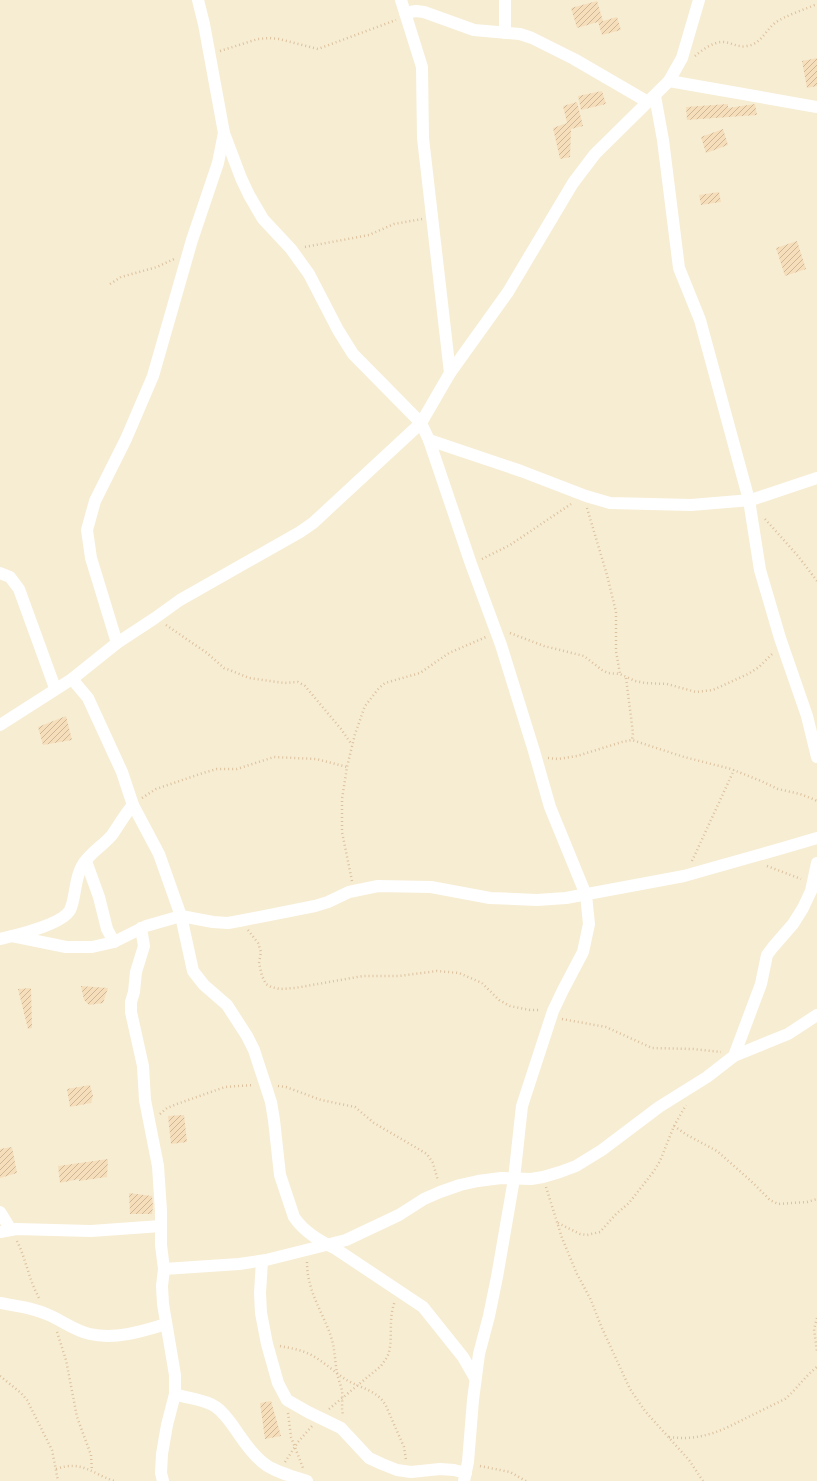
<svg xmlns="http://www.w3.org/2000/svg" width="817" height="1481" font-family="Barlow,sans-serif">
<defs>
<pattern id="building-hatch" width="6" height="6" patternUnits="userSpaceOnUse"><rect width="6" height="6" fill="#f6deba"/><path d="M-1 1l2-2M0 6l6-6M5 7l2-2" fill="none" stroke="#ccb899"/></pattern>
</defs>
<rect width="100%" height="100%" fill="#fef9e5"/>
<rect fill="#f7edd3" x="0" y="0" width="817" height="1481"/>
<g fill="url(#building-hatch)">
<polygon points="597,1 603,21 617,17 621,30 602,35 598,22 577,28 571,8"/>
<polygon points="817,58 817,86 807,88 802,61"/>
<polygon points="602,91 606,104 581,110 578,96"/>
<polygon points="577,102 583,126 571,129 570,157 560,159 553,128 567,123 563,106"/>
<polygon points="728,104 728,108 755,104 757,115 687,120 686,107"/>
<polygon points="723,129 728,145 706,153 701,137"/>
<polygon points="719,192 721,202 701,205 699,195"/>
<polygon points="797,241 806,269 785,276 776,248"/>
<polygon points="66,716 72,740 43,745 38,727"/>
<polygon points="81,986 108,988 103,1003 89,1005 84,1000"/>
<polygon points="31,988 32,1028 28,1029 18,989"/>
<polygon points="90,1085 93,1096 91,1103 70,1107 67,1089"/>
<polygon points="184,1115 187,1142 171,1144 168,1116"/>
<polygon points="12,1147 17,1173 0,1178 0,1149"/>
<polygon points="108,1159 107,1177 79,1181 79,1179 60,1183 58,1166"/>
<polygon points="129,1193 152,1196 153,1206 152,1214 130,1214"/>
<polygon points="271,1401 281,1436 265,1439 260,1403"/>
</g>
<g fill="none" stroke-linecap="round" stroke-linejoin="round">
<g stroke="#dcc19d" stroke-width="2.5" stroke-dasharray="1 3" stroke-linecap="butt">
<polyline points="220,51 258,39 269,38 279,39 318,49 396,20"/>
<path d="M695,56C702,50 713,42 722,42C731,42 738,48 747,46C761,44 765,31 775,23C784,16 806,9 817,4"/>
<polyline points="305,247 369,235 394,224 422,219"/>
<polyline points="110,284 121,277 157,267 174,259"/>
<polyline points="587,508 607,575 616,612 616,651 620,674"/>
<polyline points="765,519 798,556 817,581"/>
<polyline points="482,559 510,545 571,504"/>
<polyline points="166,625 207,653 224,668 232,671 249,678 284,683 298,682 305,686 341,729 352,745"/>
<polyline points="510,633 544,646 584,656 602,670 608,673 620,674 635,681 645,683 667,684 696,692 713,690 748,674 759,667 773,653"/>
<polyline points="626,678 633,733 632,740"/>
<polyline points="548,758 558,759 577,756 622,742 632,740 684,757 731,769 761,781 778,789 800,794 813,799 817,801"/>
<polyline points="142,798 156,789 203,773 217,769 237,769 274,757 316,759 347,767"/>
<polyline points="692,861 734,770"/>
<polyline points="767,866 801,879"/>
<polyline points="352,881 342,832 342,799 347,767 355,734 365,706 379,688 385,683 420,673 449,653 486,637"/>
<polyline points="248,930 258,943 261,952 259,963 262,976 266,984 271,987 280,989 295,988 363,976 399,976 437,971 459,973 482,983 499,1000 510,1006 530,1010 541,1010"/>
<polyline points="562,1019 606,1027 652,1048 693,1049 721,1052"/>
<polyline points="278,1086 286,1087 321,1100 355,1107 374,1123 427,1154 433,1163 438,1181"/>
<polyline points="160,1114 167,1108 177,1104 225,1087 253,1085"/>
<polyline points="674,1126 687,1135 717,1151 751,1181 770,1200 778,1204 807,1202 817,1199"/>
<polyline points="546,1187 562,1238 577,1274 591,1300 601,1326 630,1389 645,1411 689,1460 703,1481"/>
<polyline points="558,1223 580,1234 587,1235 600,1232 616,1214 629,1203 654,1171 660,1161 674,1126 686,1105"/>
<path d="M17,1241C26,1259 29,1280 39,1298"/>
<path d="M307,1262C307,1293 324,1313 332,1340C335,1351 335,1362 337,1373C338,1379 341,1385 342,1391C343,1399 341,1407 343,1415"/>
<polyline points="817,1318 814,1329 817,1352"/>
<polyline points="57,1332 66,1360 77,1417 91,1455 92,1471"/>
<path d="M280,1346C289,1348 298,1349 307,1353C321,1359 333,1371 345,1379C359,1388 378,1390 386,1406L404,1447L406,1460"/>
<polyline points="0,1376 21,1393 27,1400 52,1450 58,1481"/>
<path d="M329,1409L381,1366C384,1361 388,1357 389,1352C393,1335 388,1319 395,1301"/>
<polyline points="288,1413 291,1437 303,1468"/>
<path d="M669,1437C690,1440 709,1436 728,1427L785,1399C797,1389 805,1376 817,1367"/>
<polyline points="285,1462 298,1442 312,1426"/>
<polyline points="480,1466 510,1472 526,1481"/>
<path d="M56,1469C82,1460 91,1473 114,1481"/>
</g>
<g stroke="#fff" stroke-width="12">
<polyline points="198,0 204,24 224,133 241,178 249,195 263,219 291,249 309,274 338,330 353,354 421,423 429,440 471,564 501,645 534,751 550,807 586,895 589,924 583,952 563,990 553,1011 522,1106 514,1179 497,1277 489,1316 479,1354 473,1400 468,1462 464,1481"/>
<polyline points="401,0 422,67 423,138 450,373"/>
<polyline points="505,0 505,33"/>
<polyline points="405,13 416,11 424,12 474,30 520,34 532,38 574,59 648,102"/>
<polyline points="669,81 817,107"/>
<polyline points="655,96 663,140 679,268 700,320 749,500 760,570 780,638 807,716 817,757"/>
<polyline points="429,440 521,471 586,496 610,503 691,505 751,500 817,478"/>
<polyline points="0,573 10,577 19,589 55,688"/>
<polyline points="117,643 91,558 87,530 95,501 126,439 153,376 192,240 218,163 224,133"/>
<path d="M72,679L88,698L122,772L133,805L159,854L181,916L193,971L204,985L227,1005L247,1036L254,1050L271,1102L274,1120L280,1175L294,1217C304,1232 320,1241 336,1249L423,1307L463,1357L475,1378"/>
<polyline points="0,725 72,679 117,643 155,618 180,600 300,532 313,523 421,423 450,373 508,292 573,183 595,154 669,81 682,58 699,0"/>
<polyline points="86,861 99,897 107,929 114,942"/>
<polyline points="141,928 144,946 136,972 134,992 131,1002 131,1012 143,1066 145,1100 158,1166 161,1211 161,1245 164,1269 162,1286 163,1304 175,1375 175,1394 167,1425 162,1454 161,1473 163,1481"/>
<polyline points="12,936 66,947 92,947 114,942 146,926 181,916 213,922 228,923 239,921 315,906 328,902 349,892 378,886 431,887 490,898 537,900 566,898 684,876 783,848 817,838"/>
<path d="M0,939C16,935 62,925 70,910C76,898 74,880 82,866C89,853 103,846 112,835C119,825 125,814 133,805"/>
<polyline points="734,1056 761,984 767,955 773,947 793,924 803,908 811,891 817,863"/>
<polyline points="0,1212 11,1230"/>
<polyline points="0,1232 16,1229 91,1231 161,1226"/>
<polyline points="262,1261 260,1293 261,1313 267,1344 278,1383 287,1400 308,1412 341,1428 369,1458 382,1464 397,1470 411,1472 440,1469 454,1470 466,1473"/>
<polyline points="164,1269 239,1264 266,1260 346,1240 399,1215 424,1199 440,1192 460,1185 478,1181 501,1178 531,1179 543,1177 560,1172 576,1166 602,1150 659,1107 707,1077 734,1056 788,1034 817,1015"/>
<path d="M0,1303C17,1306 35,1308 51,1316C64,1322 76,1331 90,1334C115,1340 143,1331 166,1324"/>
<path d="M175,1394C189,1399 204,1399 216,1407C226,1414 233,1426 240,1436C262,1468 271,1470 307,1481"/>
</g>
</g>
</svg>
